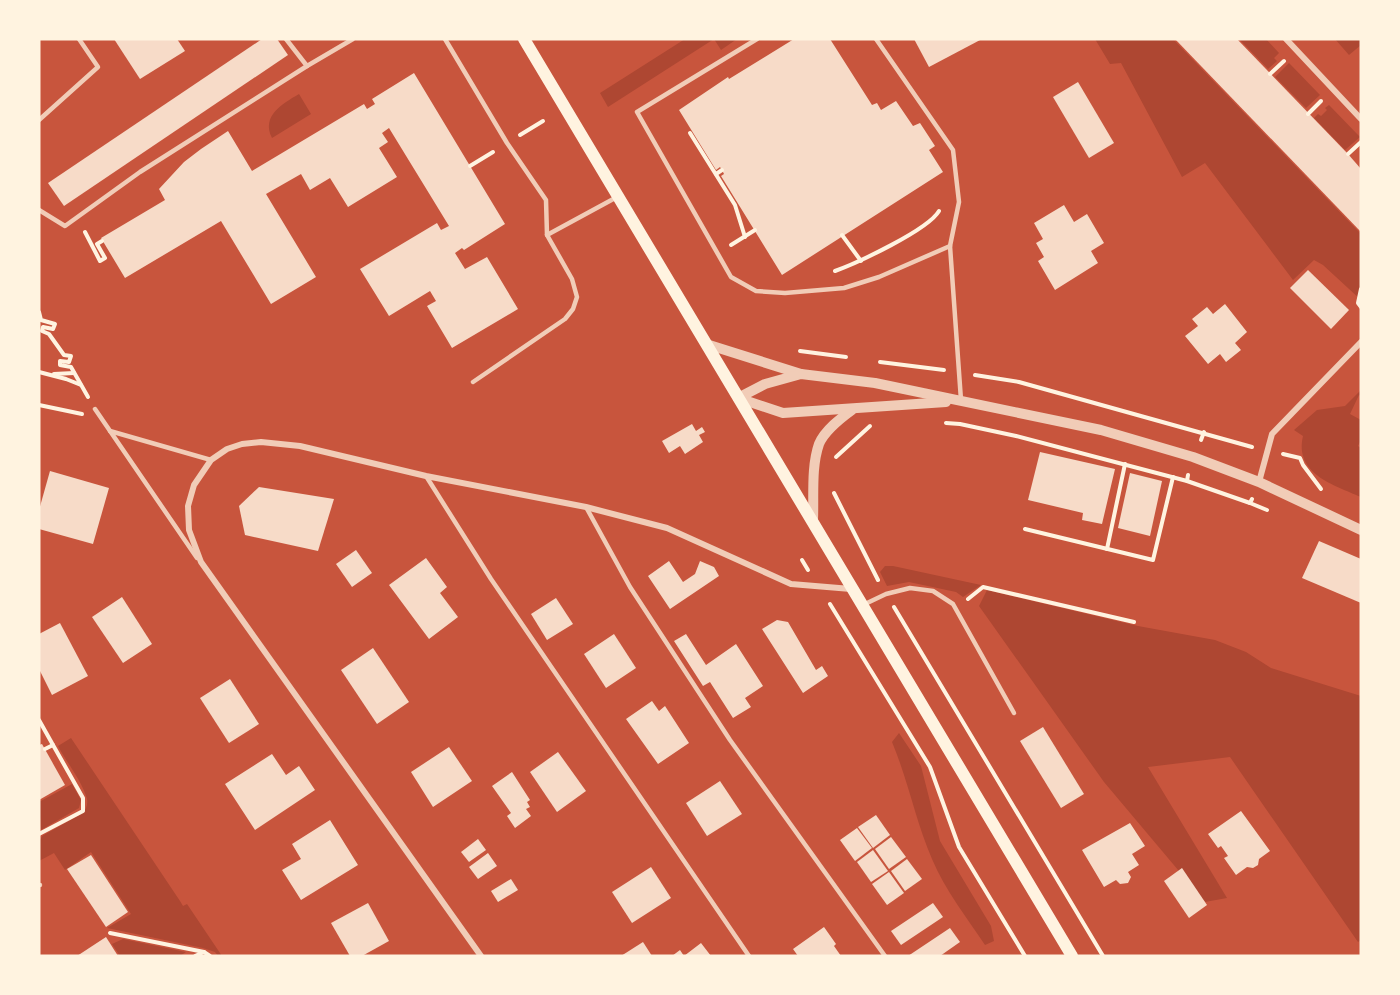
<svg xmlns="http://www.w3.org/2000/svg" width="1400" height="995" font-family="'IBM Plex Serif',serif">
<rect width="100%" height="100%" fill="#c8553d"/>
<g fill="#ae4732">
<polygon points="685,39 737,39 721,50 714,39 608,107 600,93"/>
<polygon points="1095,39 1173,39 1361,234 1361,300 1323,265 1314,260 1293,280 1205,163 1182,177 1121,63 1110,64"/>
<polygon points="1239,39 1266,39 1279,53 1274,58 1277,61 1268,69"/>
<polygon points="1335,39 1361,39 1361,45 1349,55"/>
<polygon points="1289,63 1320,95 1306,108 1275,77"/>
<path d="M299,94L311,114L272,138C261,116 282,104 299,94Z"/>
<polygon points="1329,105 1360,137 1345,150 1314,118 1318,114 1321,116 1327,110 1325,108"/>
<path d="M1361,390V396L1359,395L1350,414L1361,420V440L1358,446L1361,448V497C1334,485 1294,474 1303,436L1294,430L1317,410L1345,406Z"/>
<polygon points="885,566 893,566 981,585 963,597 956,592 909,582 887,586 880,572"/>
<polygon points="987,590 1138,626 1215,640 1246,652 1271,668 1361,696 1361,940 1358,942 1230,757 1148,767 1227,898 1205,902 1104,782 979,606"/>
<path d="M899,733L921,766L940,841L991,926L994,941L985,945C967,918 945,890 932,859C916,822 908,780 892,742Z"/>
<path d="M71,738L180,901L183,906L187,904L222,956H218L215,952L203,948L107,928L131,914L91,852L65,870L54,853L39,861V842L42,836L83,813C86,809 88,805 87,799C82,781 67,763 58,746Z"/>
<polygon points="72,784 81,800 79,808 41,830 39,802"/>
<polygon points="123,939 186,952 180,956 120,956 112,944"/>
</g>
<g fill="#f7dbc8">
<polygon points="114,39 177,39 185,51 140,79"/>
<polygon points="262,39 277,39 288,55 64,206 48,183"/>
<polygon points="794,39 830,39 872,105 877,103 881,110 896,101 913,126 920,123 935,146 929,150 943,172 782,275 721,176 724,174 722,170 720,167 716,170 679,110 728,77 729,79"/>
<polygon points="914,39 982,39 929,67"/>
<polygon points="1175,39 1237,39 1348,154 1361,169 1361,232"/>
<polygon points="414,73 505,224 464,250 462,248 455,253 465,269 487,257 518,309 452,348 427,306 436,301 430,291 389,316 360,269 437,223 441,230 449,226 389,128 382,133 388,142 379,148 397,177 348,207 330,178 310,190 301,174 266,194 316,277 271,304 221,221 125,278 101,238 165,200 159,189 184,162 201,149 228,131 252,171 364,104 367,109 375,104 372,99"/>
<polygon points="1078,82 1114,143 1089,158 1053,97"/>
<polygon points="1064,205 1074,222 1087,214 1104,243 1091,251 1098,263 1055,290 1038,261 1044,257 1036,243 1043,239 1034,223"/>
<polygon points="1308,270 1349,310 1331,329 1290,288"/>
<polygon points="1225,304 1247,332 1235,343 1241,350 1226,362 1220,354 1208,364 1185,336 1198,326 1192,319 1207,307 1213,314"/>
<polygon points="692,424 696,431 702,427 705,432 699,435 703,442 685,454 680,446 669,453 662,441"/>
<polygon points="1040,452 1115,469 1102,524 1082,520 1083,513 1028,500"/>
<polygon points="50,471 109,488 93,544 39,529 39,510"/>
<polygon points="1130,473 1162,481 1150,536 1118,528"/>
<polygon points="259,487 334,499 318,551 245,535 239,506"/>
<polygon points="1319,541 1361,559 1361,603 1302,578"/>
<polygon points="356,550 372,573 352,587 336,564"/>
<polygon points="426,558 447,587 440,593 458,617 429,639 389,585"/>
<polygon points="669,561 683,582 695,574 700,561 714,567 719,576 670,609 648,576"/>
<polygon points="122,597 152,644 123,663 92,617"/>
<polygon points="556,598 573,624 547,640 531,614"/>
<polygon points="777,620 788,622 816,670 822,666 828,676 803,693 762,629"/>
<polygon points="60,623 88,676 52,695 39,669 39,634"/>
<polygon points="614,634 636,668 606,688 584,654"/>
<polygon points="686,634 706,665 736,644 763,686 745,698 751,707 733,718 710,682 703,686 674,641"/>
<polygon points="373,648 409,702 377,724 341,670"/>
<polygon points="230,679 259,724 229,743 200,698"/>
<polygon points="652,701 659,711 665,706 689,743 658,764 626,719"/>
<polygon points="1043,727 1084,794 1061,808 1020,741"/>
<polygon points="42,744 65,785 39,800 39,745"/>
<polygon points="449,747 472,781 433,807 411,772"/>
<polygon points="558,752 586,791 557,812 530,772"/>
<polygon points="272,754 286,775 299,766 315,790 255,830 225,784"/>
<polygon points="512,772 530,800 527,802 530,807 526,809 531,816 515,828 507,816 511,813 492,786"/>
<polygon points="720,781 742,814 707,836 686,803"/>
<polygon points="1241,811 1270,851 1259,859 1258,865 1253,868 1247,867 1236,875 1224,858 1228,856 1221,846 1218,848 1208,834"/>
<polygon points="876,815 890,835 873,848 858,827"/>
<polygon points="330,820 358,865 301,900 282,870 301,859 292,844"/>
<polygon points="1130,823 1145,846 1132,854 1139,865 1128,872 1131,877 1128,883 1120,884 1116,880 1104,887 1082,850"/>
<polygon points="857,828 872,848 855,861 840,840"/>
<polygon points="891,837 906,857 889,869 875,849"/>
<polygon points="478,839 486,850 469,862 461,852"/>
<polygon points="873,850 888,871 871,882 857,862"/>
<polygon points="488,853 497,866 478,879 469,867"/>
<polygon points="91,855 128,912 106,927 67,869"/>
<polygon points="907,859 922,879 905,891 891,871"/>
<polygon points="651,867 671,898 632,923 612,892"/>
<polygon points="1182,868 1207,905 1189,918 1164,881"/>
<polygon points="889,872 904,893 887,905 872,884"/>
<polygon points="511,879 518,890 498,902 491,891"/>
<polygon points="368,903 389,941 362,956 350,956 331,923"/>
<polygon points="933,903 943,917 901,945 891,931"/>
<polygon points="824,927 836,944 834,946 841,956 798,956 793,949"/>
<polygon points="950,928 960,942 940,956 908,956"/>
<polygon points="106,937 118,956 77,956"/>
<polygon points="643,942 652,956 621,956"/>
<polygon points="701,943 711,956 672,956 680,950 684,956"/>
</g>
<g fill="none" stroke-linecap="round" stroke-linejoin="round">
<g stroke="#fff3e0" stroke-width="4">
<polyline points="1270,74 1284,61"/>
<polyline points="1308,114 1321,101"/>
<polyline points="690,133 735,205 745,237"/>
<polyline points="520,135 543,121"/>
<polyline points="1348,154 1361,142"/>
<polyline points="470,166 493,152"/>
<polyline points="716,174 722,170"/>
<polyline points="85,232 100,261 105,258 97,244 102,241"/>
<polyline points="842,235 861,261"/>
<polyline points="731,245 755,230"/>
<path d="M835,271C857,263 928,230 939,211"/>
<polyline points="1361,289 1358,303 1361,307"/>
<polyline points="39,312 41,320 55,324 53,329 43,327 42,331 49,334 64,355 71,356 69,362 60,361 60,365 71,367 88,397"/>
<polyline points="800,351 846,357"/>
<polyline points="880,362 944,370"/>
<polyline points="39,372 66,379 81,385"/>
<polyline points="54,374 74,373"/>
<polyline points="975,375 1019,382 1252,447"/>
<polyline points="39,405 82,414"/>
<polyline points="946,423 960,424 1016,436 1187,481 1188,475"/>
<polyline points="1201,440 1204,432"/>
<polyline points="1283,454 1300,458 1303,465 1321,489"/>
<polyline points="836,457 870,426"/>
<polyline points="1187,481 1250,503"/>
<polyline points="834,493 878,580"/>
<polyline points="1252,499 1250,503 1267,510"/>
<polyline points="1025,529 1153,560 1173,477"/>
<polyline points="1107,549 1125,464"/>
<polyline points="802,560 808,570"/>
<polyline points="968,599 983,587 1134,622"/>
<polyline points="830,604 930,767 959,847 1025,956"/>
<polyline points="894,607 1103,956"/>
<polyline points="39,720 53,745"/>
<polyline points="39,834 83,811 83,798 53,745 45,749"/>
<polyline points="110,933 204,952"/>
<polyline points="195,956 204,952 210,956"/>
</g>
<g stroke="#f1ccb7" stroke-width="4.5">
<polyline points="286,39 307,66 353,39"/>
<polyline points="445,39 507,143 546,200 547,235 572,279 577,297 573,309 565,319 473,382"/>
<polyline points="757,39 637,112 731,277 756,291 785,293 844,288 879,277 950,246"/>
<polyline points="876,39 953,150 959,202 950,246 961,400"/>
<polyline points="39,120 98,67 79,39"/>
<polyline points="39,210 65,226 140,172 307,66"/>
<polyline points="547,235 617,197"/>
<polyline points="95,409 197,558"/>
<polyline points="110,431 211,460"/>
<polyline points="426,476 491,579 749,956"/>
<polyline points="586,507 630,587 730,740 885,956"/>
<polyline points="865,604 886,594 910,588 933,591 953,604 1014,713"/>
<polyline points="39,885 40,885"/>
</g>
<g stroke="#f1ccb7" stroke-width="6">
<polyline points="1286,39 1361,119"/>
<polyline points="1259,482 1272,434 1361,342"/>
<polyline points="481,956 201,562 189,530 188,506 194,485 211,460 227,449 242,444 261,442 300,446 426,476 586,507 667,528 791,584 851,589"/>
</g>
<g stroke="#f1ccb7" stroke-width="10">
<polyline points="706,344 801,374"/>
<polyline points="738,398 765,384 801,374 875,383 1101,430 1193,457 1259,482 1361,530"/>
<polyline points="738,398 783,413 946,402"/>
<path d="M813,520C814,496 811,467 819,444C825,430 841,418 852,410"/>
</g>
<polyline stroke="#fff3e0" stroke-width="12" points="524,39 1072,956"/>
</g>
<rect width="1400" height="995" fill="none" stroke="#fff3e0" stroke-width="81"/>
</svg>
